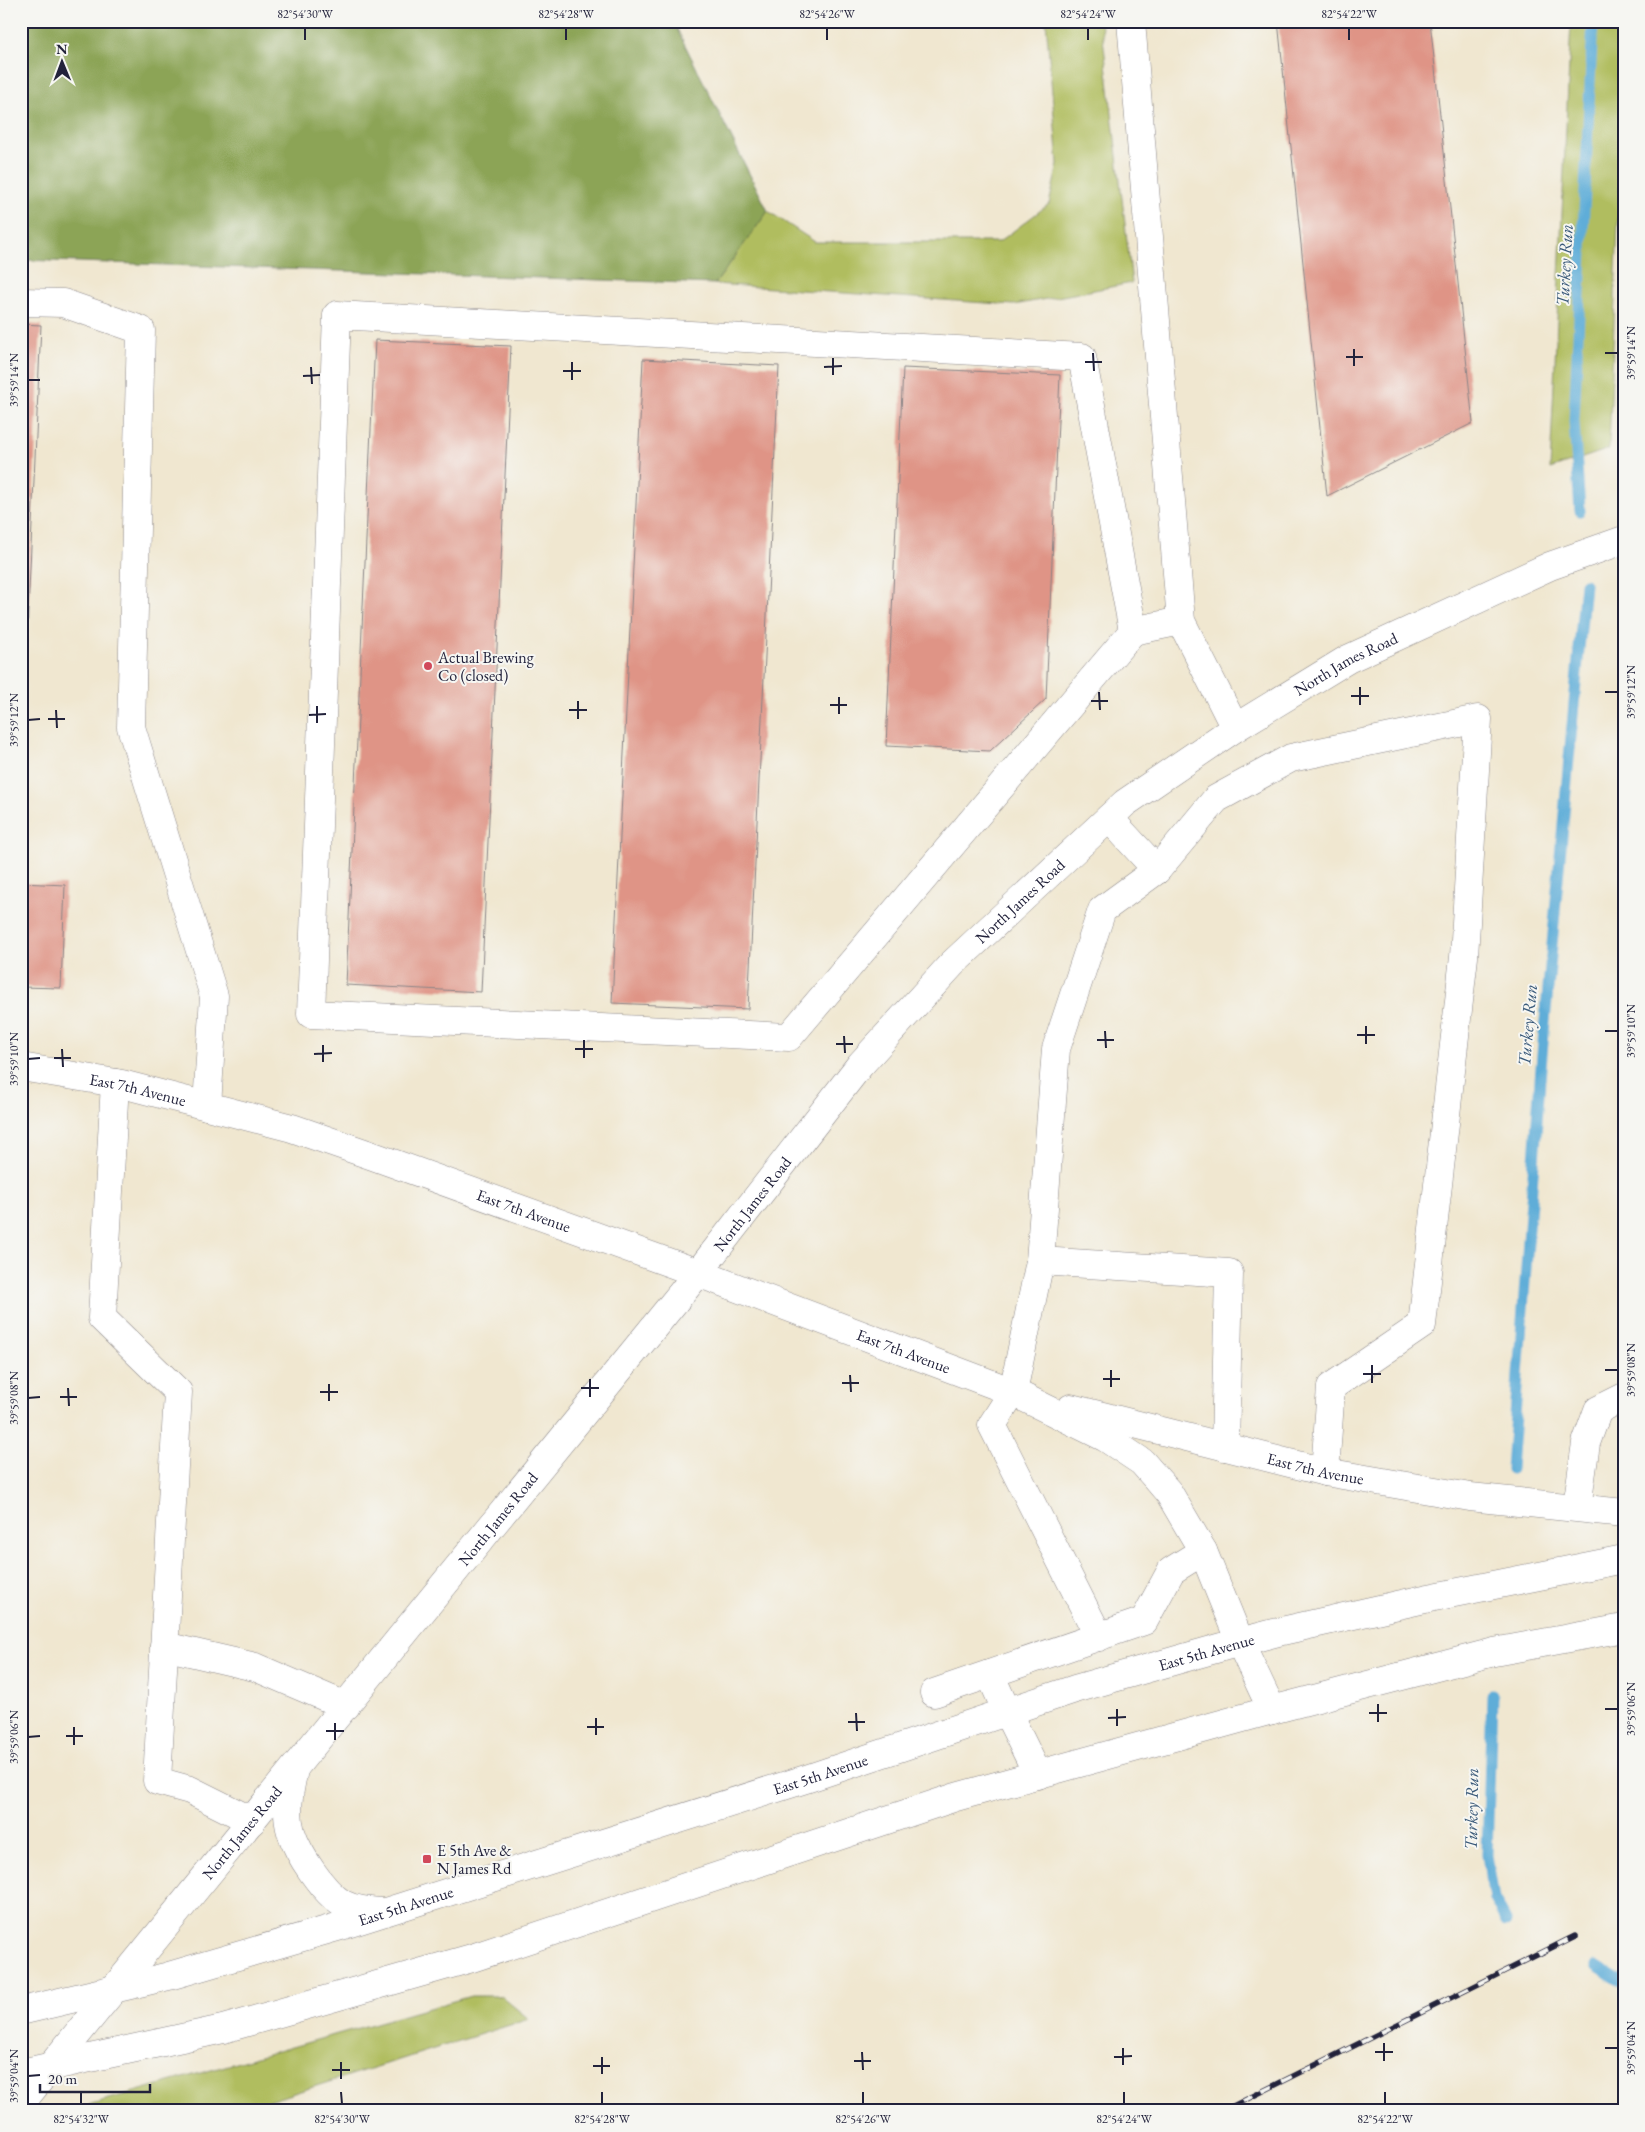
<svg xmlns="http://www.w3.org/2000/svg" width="1645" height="2132" font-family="'EB Garamond',serif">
<rect width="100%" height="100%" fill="#f6f6f2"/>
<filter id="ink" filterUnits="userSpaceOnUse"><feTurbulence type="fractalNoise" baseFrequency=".02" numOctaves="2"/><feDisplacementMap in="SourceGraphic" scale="10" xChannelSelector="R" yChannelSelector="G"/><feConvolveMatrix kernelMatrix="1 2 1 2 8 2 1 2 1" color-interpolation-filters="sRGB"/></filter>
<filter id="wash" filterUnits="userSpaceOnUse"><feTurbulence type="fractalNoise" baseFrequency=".0096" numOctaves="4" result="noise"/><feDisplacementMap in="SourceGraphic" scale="20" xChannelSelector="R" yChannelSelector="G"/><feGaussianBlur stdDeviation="1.12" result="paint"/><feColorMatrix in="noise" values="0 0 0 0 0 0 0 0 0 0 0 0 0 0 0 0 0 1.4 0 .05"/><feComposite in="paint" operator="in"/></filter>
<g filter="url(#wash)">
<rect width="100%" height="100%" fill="#f0e7d0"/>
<g fill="#b0bd5f" stroke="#69704d">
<polygon points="1046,21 1101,21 1132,283 1014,305 715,284 768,211 815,242 999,242 1049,204 1058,164"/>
<polygon points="1571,21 1624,21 1624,71 1609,449 1550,469"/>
<polygon points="471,1996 501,1996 529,2019 237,2111 67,2111"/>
</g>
<polygon fill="#8ca456" stroke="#576348" points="21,21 673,21 768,211 715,284 21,260"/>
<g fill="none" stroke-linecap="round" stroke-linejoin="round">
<g stroke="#5eadd8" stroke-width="11">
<polyline points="1580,511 1574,421 1593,21"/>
<polyline points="1511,1469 1542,1054 1585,584"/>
<polyline points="1492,1695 1487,1855 1494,1899 1506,1921"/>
<polyline points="1595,1965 1624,1983"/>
</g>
</g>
<g id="blocks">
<g fill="#df9486">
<polygon points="1278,21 1430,21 1473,423 1327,496"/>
<polygon points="21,324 41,325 23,724 21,724"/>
<polygon points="375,340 511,346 481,992 346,985"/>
<polygon points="643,359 779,366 748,1009 612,1003"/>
<polygon points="903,368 1060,375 1046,699 990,751 886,746"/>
<polygon points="21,883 65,885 61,988 21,987"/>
</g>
</g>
</g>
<g filter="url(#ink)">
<use href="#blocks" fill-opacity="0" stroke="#898486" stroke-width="1"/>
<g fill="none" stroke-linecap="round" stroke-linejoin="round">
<g stroke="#898486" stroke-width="29">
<g id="minor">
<polyline points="1131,21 1181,621 1235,728"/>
<polyline points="21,302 63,303 141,330 131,727 214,996 207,1106"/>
<polygon points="337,315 1082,357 1133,631 789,1037 311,1014"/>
<polyline points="1133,631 1181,621"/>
<polyline points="1109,818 1157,870"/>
<path id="s1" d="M21,1067L122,1084L292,1128L373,1156L698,1273L1013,1392L1106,1438L1142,1462L1169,1493L1203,1551L1240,1642L1272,1710"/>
<polyline points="115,1083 102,1318 178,1392 157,1781 190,1790 252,1821"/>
<polyline points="1040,1261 1229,1273 1225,1447"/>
<path id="s2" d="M1071,1408L1325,1472L1470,1497L1624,1513"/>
<polyline points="1577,1507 1586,1443 1598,1410 1624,1397"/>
<polyline points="1099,1637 992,1425 1013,1392 1040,1261 1056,1049 1102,910 1157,870 1216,799 1291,758 1478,719 1464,957 1422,1325 1331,1387 1325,1472"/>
<polyline points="164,1646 255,1667 346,1706"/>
<polyline points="990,1674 1007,1712 1038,1775"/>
<polyline points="934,1693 1144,1621 1171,1571 1203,1551"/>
<path id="s3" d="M21,2103L698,1273L860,1065L952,964L1125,803L1235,728L1348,659L1550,566L1624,540"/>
</g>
</g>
<g stroke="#898486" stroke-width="29">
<g id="major">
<path d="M294,1770C289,1790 285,1812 291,1832C298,1854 323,1892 343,1904C355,1910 367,1911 380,1912"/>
<path id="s4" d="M21,2011L169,1976L344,1925L809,1778L1075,1689L1240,1642L1282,1631L1429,1598L1624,1559"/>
<polyline points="21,2073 223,2029 472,1958 956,1797 1272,1710 1494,1652 1624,1628"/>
</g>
</g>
<use href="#minor" stroke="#fff" stroke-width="28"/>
<use href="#major" stroke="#fff" stroke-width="28"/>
<g stroke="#22223b" stroke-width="5.5">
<polyline id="rail" points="1223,2111 1575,1936"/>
</g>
<use href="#rail" stroke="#f6f6f2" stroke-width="4" stroke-dasharray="11" stroke-linecap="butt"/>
</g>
</g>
<path fill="none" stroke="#22223b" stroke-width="2" d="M305,28V40M566,28V40M827,28V40M1088,28V40M1349,28V40M1354,349V366M1093,353L1094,371M1605,353H1618M1346,357H1363M833,358V375M572,362V380M1085,362H1102M311,367L312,384M824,367L842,366M563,371H581M303,376L320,375M28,380H40M1360,687V705M1099,692L1100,710M1605,692H1618M1351,696H1369M839,697V714M578,701V719M1091,701H1108M830,705H847M317,706V723M56,710L57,728M569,710H587M309,715L326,714M48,719H65M28,720L40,719M1366,1026V1044M1105,1031L1106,1048M1605,1031H1618M1357,1035H1375M844,1036L845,1053M584,1040V1058M1097,1040H1114M836,1044H853M323,1045V1062M62,1049L63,1067M575,1049H593M314,1054L332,1053M54,1058H71M28,1059L40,1058M1372,1365V1383M1111,1370V1387M1605,1370H1618M1363,1374H1381M850,1375L851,1392M590,1379V1397M1103,1379H1120M842,1383H859M329,1384V1401M68,1388L69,1406M581,1388H599M320,1392H338M60,1397H77M28,1398L40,1397M1378,1704V1722M1117,1709V1726M1605,1709H1618M856,1713L857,1731M1369,1713H1387M596,1718V1735M1108,1718L1126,1717M848,1722H865M335,1723V1740M74,1727V1745M587,1727H604M326,1731H344M66,1736H83M28,1737L40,1736M1384,2043V2061M1123,2048V2065M1605,2048H1618M862,2052L863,2070M1375,2052H1393M602,2057V2074M1114,2057L1132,2056M854,2061H871M341,2062V2079M593,2066H610M332,2070H350M28,2076L40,2075M81,2092V2104M341,2092L342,2104M602,2092V2104M863,2092V2104M1124,2092V2104M1385,2092V2104"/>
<g fill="#d1495b" stroke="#f6f6f2" stroke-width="2">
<circle cx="428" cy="666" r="5"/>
<rect x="422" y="1854" width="10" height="10" rx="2.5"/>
</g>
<g text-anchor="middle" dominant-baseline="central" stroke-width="4" stroke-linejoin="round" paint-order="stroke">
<g font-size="16" fill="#22223b" stroke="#f6f6f2" text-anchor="start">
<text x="438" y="657">Actual Brewing<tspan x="438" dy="18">Co (closed)</tspan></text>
<text x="437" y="1850">E 5th Ave &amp;<tspan x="437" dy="18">N James Rd</tspan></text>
</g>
<g font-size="16" fill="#22223b" stroke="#f6f6f2">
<text stroke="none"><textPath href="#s3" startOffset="1969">North James Road</textPath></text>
<text stroke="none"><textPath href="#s3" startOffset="1564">North James Road</textPath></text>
<text stroke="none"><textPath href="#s1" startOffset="119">East 7th Avenue</textPath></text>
<text stroke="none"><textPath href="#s3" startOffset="1159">North James Road</textPath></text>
<text stroke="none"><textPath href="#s1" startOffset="524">East 7th Avenue</textPath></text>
<text stroke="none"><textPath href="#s1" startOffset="929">East 7th Avenue</textPath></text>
<text stroke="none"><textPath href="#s2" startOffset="252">East 7th Avenue</textPath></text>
<text stroke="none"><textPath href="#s3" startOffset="754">North James Road</textPath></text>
<text stroke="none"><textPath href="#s4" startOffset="1239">East 5th Avenue</textPath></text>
<text stroke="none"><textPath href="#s4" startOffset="834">East 5th Avenue</textPath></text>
<text stroke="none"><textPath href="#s3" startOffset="349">North James Road</textPath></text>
<text stroke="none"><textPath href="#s4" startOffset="399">East 5th Avenue</textPath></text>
</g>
<g font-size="18" font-style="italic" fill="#3a5a7a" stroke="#f6f6f2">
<text transform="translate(1564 265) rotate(-87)">Turkey Run</text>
<text transform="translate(1527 1025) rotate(-85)">Turkey Run</text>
<text transform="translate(1471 1809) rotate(-89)">Turkey Run</text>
</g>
</g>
<rect width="1645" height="2132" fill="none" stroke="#f6f6f2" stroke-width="55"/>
<g transform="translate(62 62) rotate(359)" stroke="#f6f6f2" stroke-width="4" paint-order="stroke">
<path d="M0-4L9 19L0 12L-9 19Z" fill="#22223b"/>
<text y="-8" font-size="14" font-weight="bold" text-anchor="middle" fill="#22223b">N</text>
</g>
<path d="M40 2084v8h110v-8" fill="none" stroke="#22223b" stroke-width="2.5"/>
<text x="48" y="2084" font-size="15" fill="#22223b" stroke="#f6f6f2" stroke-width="4" paint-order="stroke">20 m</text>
<rect x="28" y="28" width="1590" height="2076" fill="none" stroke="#22223b" stroke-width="2"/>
<g font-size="12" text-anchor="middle" fill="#22223b">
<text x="305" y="18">82°54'30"W</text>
<text x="566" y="18">82°54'28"W</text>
<text x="827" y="18">82°54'26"W</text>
<text x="1088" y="18">82°54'24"W</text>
<text x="1349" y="18">82°54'22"W</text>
<text transform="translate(1631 353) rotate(-90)" y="4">39°59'14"N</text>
<text transform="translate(14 380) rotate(-90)" y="4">39°59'14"N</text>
<text transform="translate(1631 692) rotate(-90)" y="4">39°59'12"N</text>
<text transform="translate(14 720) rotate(-90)" y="4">39°59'12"N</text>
<text transform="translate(1631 1031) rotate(-90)" y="4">39°59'10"N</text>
<text transform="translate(14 1059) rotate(-90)" y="4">39°59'10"N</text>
<text transform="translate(1631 1370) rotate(-90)" y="4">39°59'08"N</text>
<text transform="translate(14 1398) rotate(-90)" y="4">39°59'08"N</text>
<text transform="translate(1631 1709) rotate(-90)" y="4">39°59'06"N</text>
<text transform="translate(14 1737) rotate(-90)" y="4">39°59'06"N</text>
<text transform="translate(1631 2048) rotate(-90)" y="4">39°59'04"N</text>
<text transform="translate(14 2076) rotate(-90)" y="4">39°59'04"N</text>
<text x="81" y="2123">82°54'32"W</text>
<text x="342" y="2123">82°54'30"W</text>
<text x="602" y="2123">82°54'28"W</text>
<text x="863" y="2123">82°54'26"W</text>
<text x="1124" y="2123">82°54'24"W</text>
<text x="1385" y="2123">82°54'22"W</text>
</g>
</svg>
